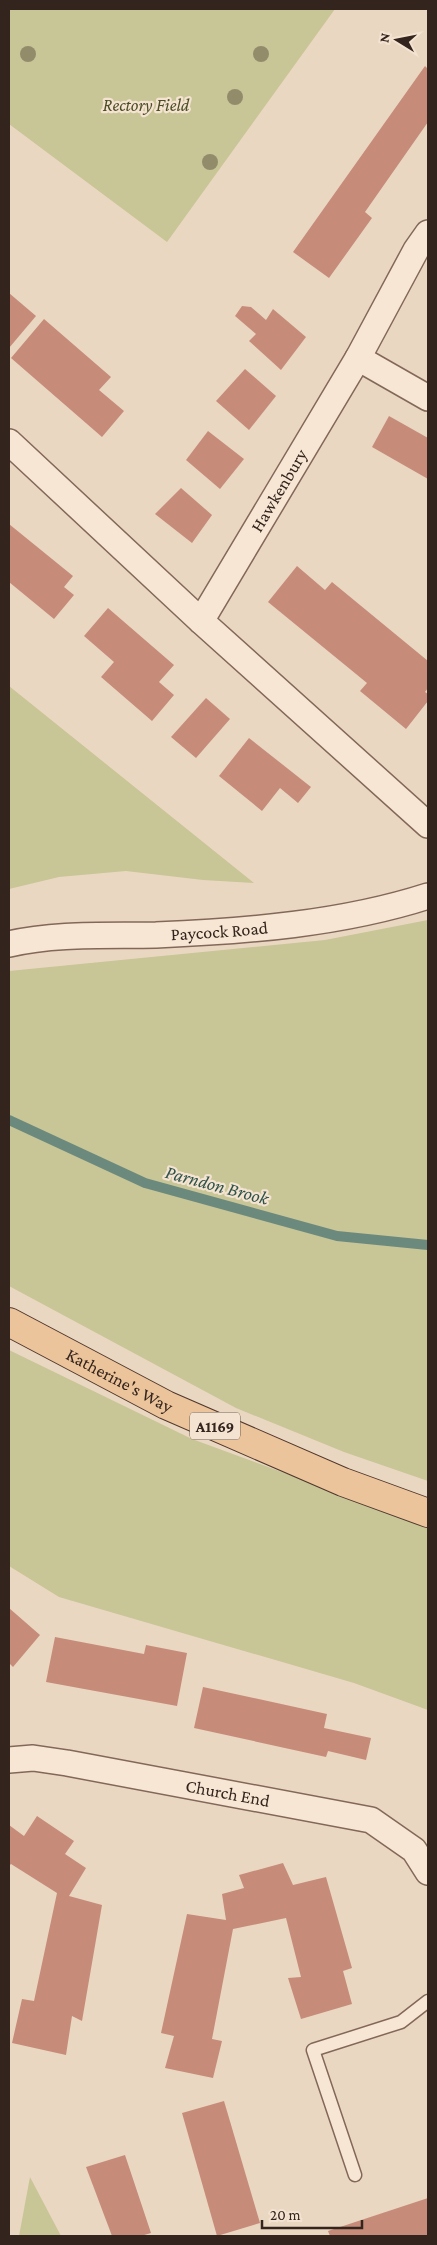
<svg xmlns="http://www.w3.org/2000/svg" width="437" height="2245" font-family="'Crimson Pro',serif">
<rect width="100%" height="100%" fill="#ead7c1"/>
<g fill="#c8c596">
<polygon points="9,9 335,9 167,242 9,124"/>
<polygon points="9,686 254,883 203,880 126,871 59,877 9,889"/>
<polygon points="428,920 428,1481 344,1452 236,1408 9,1286 9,971 325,940"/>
<polygon points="9,1350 192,1439 428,1526 428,1710 354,1683 59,1597 9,1566"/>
<polygon points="30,2177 61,2236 19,2236"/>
</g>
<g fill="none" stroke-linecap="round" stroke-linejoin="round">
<polyline stroke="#6b8a7d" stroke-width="10" points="9,1120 145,1183 337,1236 428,1245"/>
</g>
<g fill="#c68c79">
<polygon points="425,66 428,69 428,122 365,212 372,218 329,278 293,252"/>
<polygon points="9,293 36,316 9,348"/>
<polygon points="242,306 251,307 266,320 273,309 306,337 281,370 249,341 256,334 235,316"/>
<polygon points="44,319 111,377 99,390 124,411 102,437 11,358"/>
<polygon points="245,369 276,396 249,430 216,401"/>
<polygon points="389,416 428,438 428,479 372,447"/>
<polygon points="208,431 244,459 220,489 186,460"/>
<polygon points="181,488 212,515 192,543 155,514"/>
<polygon points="9,524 73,576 64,587 74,595 54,619 9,582"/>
<polygon points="297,566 325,590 332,582 428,661 428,688 425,692 428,694 428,701 406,729 360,691 367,683 268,602"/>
<polygon points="108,608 174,665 159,682 174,695 152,721 101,677 114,662 84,636"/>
<polygon points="206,698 230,719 196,758 171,737"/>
<polygon points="249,738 311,787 298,803 280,788 262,811 219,776"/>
<polygon points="9,1608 40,1635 13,1667 9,1663"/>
<polygon points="55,1637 144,1654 146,1645 187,1653 177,1706 46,1682"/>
<polygon points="203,1687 327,1714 324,1728 371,1738 366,1760 328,1751 326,1757 194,1728"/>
<polygon points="37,1816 74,1841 65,1854 86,1868 69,1896 102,1905 82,2021 72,2016 66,2055 12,2043 22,1999 34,2001 57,1893 11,1864 9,1866 9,1825 24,1836"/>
<polygon points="283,1863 293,1885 326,1877 352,1968 343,1971 352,2004 301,2019 288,1978 301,1977 286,1918 233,1929 212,2039 222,2041 213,2078 165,2068 174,2036 161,2033 187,1914 226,1920 222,1894 244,1888 239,1875"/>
<polygon points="224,2101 260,2223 217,2236 182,2113"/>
<polygon points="125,2155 151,2233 141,2236 112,2236 86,2167"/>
<polygon points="428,2198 428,2236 330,2236 328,2231"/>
</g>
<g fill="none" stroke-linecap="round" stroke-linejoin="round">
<g stroke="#83685a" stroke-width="15">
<polyline id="service" points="355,2175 313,2050 401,2022 428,2001"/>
</g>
<g stroke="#83685a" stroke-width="28">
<g id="minor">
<polyline points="358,358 428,398"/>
<polyline points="9,442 201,621 428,825"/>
<path id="s1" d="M201,621L358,358L416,250L428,233"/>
<path id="s2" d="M9,944C56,933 108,936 156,935C247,931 341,924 428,896"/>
<path id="s3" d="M9,1760L33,1758L67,1763L371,1820L414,1850L428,1872"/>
</g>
</g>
<g stroke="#50382e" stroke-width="30">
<g id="primary">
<path id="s4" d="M9,1322L166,1405L343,1482L428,1513"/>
</g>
</g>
<use href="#service" stroke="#f6e6d3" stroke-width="12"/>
<use href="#minor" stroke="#f6e6d3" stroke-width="25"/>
<use href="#primary" stroke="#ecc49b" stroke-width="28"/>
</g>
<g fill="#938c6b">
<circle cx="28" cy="54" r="8"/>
<circle cx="261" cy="54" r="8"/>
<circle cx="235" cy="97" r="8"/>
<circle cx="210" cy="162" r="8"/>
</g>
<g text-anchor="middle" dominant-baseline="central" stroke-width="4.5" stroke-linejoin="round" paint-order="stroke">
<rect fill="#f3e3d0" stroke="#6d5d53" stroke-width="1" x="190" y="1412.5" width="50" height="27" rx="4"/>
<g font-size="16" font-weight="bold" fill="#33241d">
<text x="215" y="1426">A1169</text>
</g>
<g font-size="18" font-style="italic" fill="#4b4e25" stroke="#f3e3d0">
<text x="146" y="105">Rectory Field</text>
</g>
<g font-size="18" fill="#33241d" stroke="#f3e3d0">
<text stroke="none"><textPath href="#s1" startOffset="152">Hawkenbury</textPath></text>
<text stroke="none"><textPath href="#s2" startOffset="211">Paycock Road</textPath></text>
<text stroke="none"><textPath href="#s4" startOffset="125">Katherine's Way</textPath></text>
<text stroke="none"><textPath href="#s3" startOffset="222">Church End</textPath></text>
</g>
<g font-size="19" font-style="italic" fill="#2d5249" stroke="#f3e3d0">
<text transform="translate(217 1185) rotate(15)">Parndon Brook</text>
</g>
</g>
<rect width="437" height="2245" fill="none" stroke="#33241d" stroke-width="20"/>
<g transform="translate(397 40) rotate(280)" stroke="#f3e3d0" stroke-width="4" paint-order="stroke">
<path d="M0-4L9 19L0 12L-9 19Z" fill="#33241d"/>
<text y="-8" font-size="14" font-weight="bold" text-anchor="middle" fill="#33241d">N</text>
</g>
<path d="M262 2220v8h100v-8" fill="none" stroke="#33241d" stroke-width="2.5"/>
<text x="270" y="2220" font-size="15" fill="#33241d" stroke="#f3e3d0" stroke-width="4" paint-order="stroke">20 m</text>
</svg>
